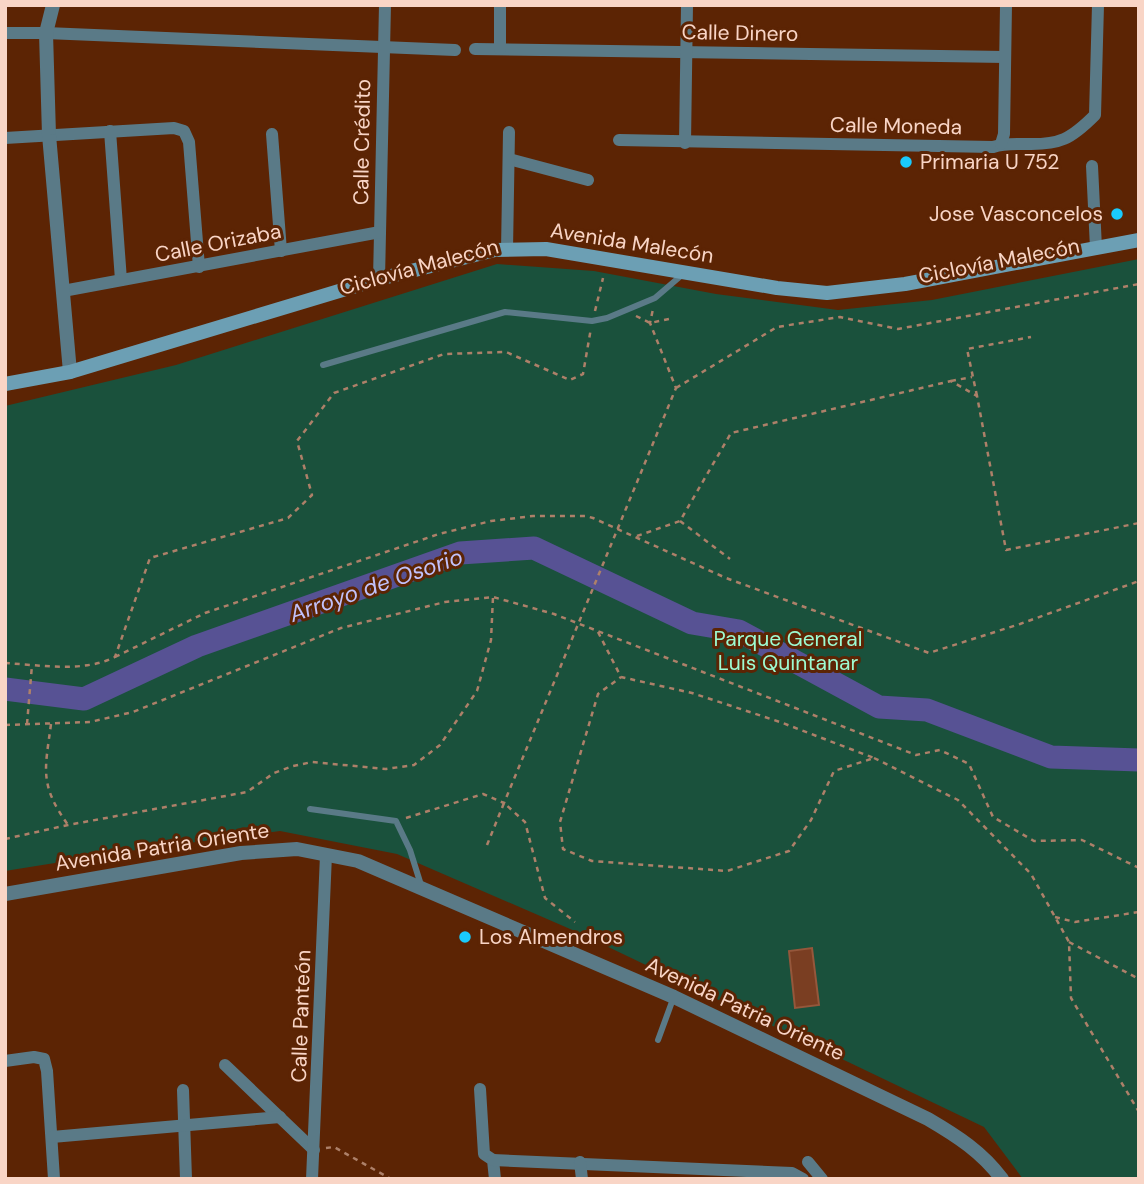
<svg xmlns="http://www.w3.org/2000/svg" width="1144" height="1184" font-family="'DM Sans',sans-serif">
<rect width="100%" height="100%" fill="#5c2404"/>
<polygon fill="#1a513c" points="1139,259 1139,1179 1023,1179 984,1127 577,932 397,854 280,831 142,849 5,871 5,406 176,365 497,264 594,271 716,294 838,310 932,300"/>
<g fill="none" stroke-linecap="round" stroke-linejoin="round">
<polyline stroke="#575294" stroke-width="23" points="5,689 84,699 197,646 460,553 534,548 692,623 739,631 879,707 927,710 1051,757 1139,760"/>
</g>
<polygon fill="#7a3e22" stroke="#95573b" stroke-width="2" points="812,948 819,1005 795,1008 789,951"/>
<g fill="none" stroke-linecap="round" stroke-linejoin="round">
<g stroke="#ad8069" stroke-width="2.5" stroke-dasharray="5 5" stroke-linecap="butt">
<polyline points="595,311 603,278"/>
<polyline points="636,316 650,323 669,319"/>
<polyline points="951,381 972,377"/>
<polyline points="676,388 777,327 840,317 898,329 1139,284"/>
<polyline points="977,396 967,349 1031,337"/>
<polyline points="680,521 730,559"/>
<polyline points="637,536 680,521 731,433 951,381 977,396 1006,550 1139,523"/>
<polyline points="598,632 621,677 692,693 780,722 874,758 834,771 811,820 789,851 727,871 592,861 563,849 560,822 598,694 621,677"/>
<polyline points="115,657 205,613 439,534 491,521 533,516 586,516 593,518 726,578 929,653 1020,624 1139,581"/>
<path d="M5,663C40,665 83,673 115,657L150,558L288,518L312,495L297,441L334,393L444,354L506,352L570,380L583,374L591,328"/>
<polyline points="27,724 32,665"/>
<path d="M51,724C45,770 39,784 68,825"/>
<polyline points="5,725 90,722 133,712 341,628 445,602 493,597 554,614 916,755 940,750 969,764 993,817 1034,841 1082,840 1139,868"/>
<polyline points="874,758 958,800 1031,874 1069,942 1071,998 1139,1112"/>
<polyline points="406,818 483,794 504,803 676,388 650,323 653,309"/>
<polyline points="5,839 68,825 247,792 274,773 293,766 312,762 386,769 414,765 440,745 477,691 491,640 493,597"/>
<polyline points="487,845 504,803 525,822 545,898 575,922"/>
<polyline points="1055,917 1075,922 1139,912"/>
<polyline points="1069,942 1139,979"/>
<polyline points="326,1148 334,1147 391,1179"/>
</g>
<g stroke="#5a7a87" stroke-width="6">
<polyline points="323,365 505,312 592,321 607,318 655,298 683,274"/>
<polyline points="310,809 396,821 410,850 421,885"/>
<polyline points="658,1040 673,999"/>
</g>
<g stroke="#5a7a87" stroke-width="12">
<polyline points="5,33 46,33 455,50"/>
<polyline points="475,49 1005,57"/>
<polyline points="500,49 500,5"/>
<polyline points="110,131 121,280"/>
<polyline points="272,134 281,251"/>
<polyline points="5,138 174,128 184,131 189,142 199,267"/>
<path d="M619,140L993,147C1004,143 1014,144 1026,144C1060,145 1071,139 1095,115L1098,5"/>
<polyline points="685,143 687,5"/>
<polyline points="1001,144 1004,134 1006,5"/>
<polyline points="509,159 588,180"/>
<polyline points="1092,166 1096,248"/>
<polyline points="507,250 509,132"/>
<polyline points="379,279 385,5"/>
<polyline points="63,291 380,232"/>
<polyline points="5,1061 34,1057 44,1059 47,1071 54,1179"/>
<polyline points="225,1065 314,1150"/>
<polyline points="480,1089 484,1154 493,1160 495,1179"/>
<polyline points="183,1090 186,1179"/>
<polyline points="52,1137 280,1117"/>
<polyline points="493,1160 792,1173 803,1179"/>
<polyline points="580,1162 582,1179"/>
<polyline points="808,1162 822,1179"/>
<polyline points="312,1179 326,855"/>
</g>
<g stroke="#5a7a87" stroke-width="14">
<polyline points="53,5 46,33 49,135 70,372"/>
<path d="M5,894L241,853L297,849L358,861L674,997L928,1119C957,1136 982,1152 1002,1179"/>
</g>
<polyline stroke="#6c9fb4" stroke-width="14" points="5,384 70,372 379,279 495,250 546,249 777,288 827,293 905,284 1139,240"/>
</g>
<g fill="#1acafc" stroke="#5c2404" stroke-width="2.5">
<circle cx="906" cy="162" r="7"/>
<circle cx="1117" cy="214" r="7"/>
<circle cx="465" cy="937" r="7"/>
</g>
<g text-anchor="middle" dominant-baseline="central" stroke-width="6" stroke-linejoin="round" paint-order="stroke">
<g font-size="21" fill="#f9d5c6" stroke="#5c2404">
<text transform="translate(740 33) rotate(1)">Calle Dinero</text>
<text transform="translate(896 126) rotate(1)">Calle Moneda</text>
<text transform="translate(362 142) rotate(-89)">Calle Crédito</text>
<text transform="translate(218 243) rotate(-11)">Calle Orizaba</text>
<text transform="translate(632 243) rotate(9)">Avenida Malecón</text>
<text transform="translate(999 261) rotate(-11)">Ciclovía Malecón</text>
<text transform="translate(419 267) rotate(-15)">Ciclovía Malecón</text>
<text transform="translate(162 847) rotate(-9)">Avenida Patria Oriente</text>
<text transform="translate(745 1009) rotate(25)">Avenida Patria Oriente</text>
<text transform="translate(301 1016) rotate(-88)">Calle Panteón</text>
</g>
<g font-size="21" fill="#f9d5c6" stroke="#5c2404" text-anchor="start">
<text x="920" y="162">Primaria U 752</text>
<text x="1103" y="214" text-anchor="end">Jose Vasconcelos</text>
<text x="479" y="937">Los Almendros</text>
</g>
<g font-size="21" fill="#9dfbd2" stroke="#5c2404">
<text x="788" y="639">Parque General<tspan x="788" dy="24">Luis Quintanar</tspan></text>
</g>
<g font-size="23" font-style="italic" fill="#c1c1fa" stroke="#5c2404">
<text transform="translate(376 585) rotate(-19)">Arroyo de Osorio</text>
</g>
</g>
<rect width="1144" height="1184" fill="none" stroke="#f9d5c6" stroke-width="14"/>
</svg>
